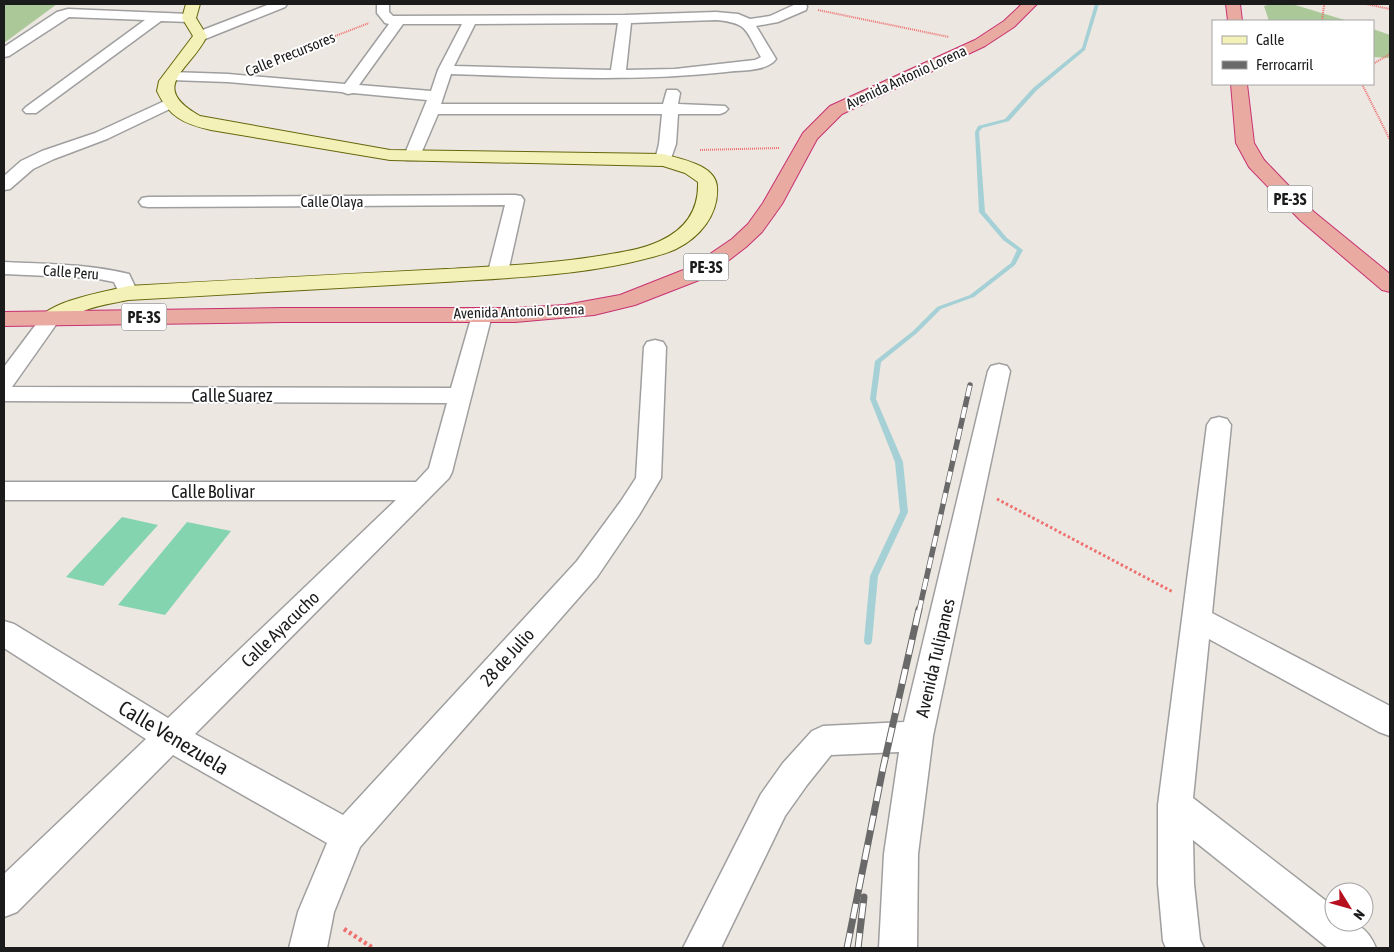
<svg xmlns="http://www.w3.org/2000/svg" width="1394" height="952" font-family="'Asap Condensed',sans-serif">
<rect width="100%" height="100%" fill="#ece7e1"/>
<g fill="#abc899">
<polygon points="4,4 57,4 4,43"/>
<polygon points="1272,4 1292,4 1348,21 1269,21 1264,6"/>
<polygon points="1373,29 1390,35 1390,58 1373,57"/>
</g>
<g fill="#84d5af">
<polygon points="122,517 158,525 103,586 66,577"/>
<polygon points="187,522 231,531 165,615 118,605"/>
</g>
<g fill="none" stroke-linecap="round" stroke-linejoin="round">
<polygon fill="#a4d0d6" fill-rule="evenodd" points="1095,4 1099,4 1085,50 1037,90 1009,121 982,128 979,132 985,212 1007,238 1023,250 1015,265 974,297 941,309 917,333 881,362 876,399 903,462 908,512 878,576 872,641 871,644 868,645 865,644 864,641 870,576 900,512 895,462 870,399 875,361 913,331 937,307 970,295 1011,263 1017,250 1003,240 979,212 975,132 978,126 1005,119 1033,88 1082,48"/>
<g stroke="#9f9f9f" stroke-width="3">
<g id="minor">
<polygon points="270,4 287,4 285,7 205,39 195,39 193,36 195,33"/>
<path d="M377,4H389V12L393,16L625,15L716,12L738,14L750,19L770,16L796,4H806L807,7L806,10L778,22L756,26L776,59C767,72 740,70 726,72C633,82 543,77 451,74L441,104H663L667,90H677L680,93L678,104L725,106L728,109L725,112L720,114H678L676,144L669,164H657L655,160L659,144L662,114H438L420,156L418,160H406L404,156L427,100L353,93L348,94L342,92L228,82L171,80L166,79L164,76L166,73L171,72L228,74L345,84L389,24L385,23L377,13ZM716,20C749,23 745,30 761,57L755,60L675,69L626,70L631,23ZM618,23L611,70L454,66L475,24ZM403,24H462L438,70L431,91L359,85Z"/>
<polygon points="68,9 189,14 196,18 189,22 161,21 36,113 26,113 23,110 26,107 145,20 69,17 9,56 4,57 4,47 57,12"/>
<polygon points="171,98 176,100 179,103 176,106 107,139 54,159 33,169 10,189 4,190 4,176 21,161 42,151 95,133"/>
<polygon points="515,195 521,196 524,200 508,272 505,276 498,278 491,276 488,272 505,205 148,207 142,206 139,202 142,198 148,197"/>
<path d="M4,262C46,264 88,264 129,274L138,293L135,297L128,299L121,297L114,282L94,278L4,274Z"/>
<polygon points="482,309 489,311 492,315 452,472 449,478 195,734 343,815 577,561 621,501 636,478 644,347 647,342 655,340 663,342 666,347 661,478 639,515 597,577 360,847 334,912 327,948 289,948 298,912 327,843 173,755 17,912 4,917 4,874 146,739 4,648 4,621 14,624 168,718 396,500 4,500 4,482 416,482 429,468 447,403 4,401 4,367 43,315 50,313 57,315 60,319 12,387 451,388 472,315 475,311"/>
<polygon points="999,364 1007,366 1010,371 933,736 918,854 917,948 879,948 884,854 899,752 831,755 807,785 785,816 721,948 683,948 761,794 783,763 812,731 823,726 904,722 988,371 991,366"/>
<path d="M1219,417L1227,419L1231,425L1212,613L1390,706V736L1379,732L1209,639L1193,798L1334,907V922C1356,922 1367,926 1376,948H1328L1193,840L1194,884L1200,940L1204,948H1166L1163,941L1158,884V805L1207,425L1211,419Z"/>
</g>
</g>
<g stroke="#66670d" stroke-width="2">
<path id="secondary" d="M186,4H200L196,18L207,36C190,71 147,86 200,116L390,150L663,154C681,159 716,165 717,187C719,215 699,238 676,249C661,256 644,259 628,263C568,276 506,278 445,282C339,288 234,294 128,300C114,303 99,305 86,310C70,315 59,328 42,324L39,319C52,300 105,292 128,286C234,280 340,274 446,269C499,266 552,264 605,255C623,252 643,249 660,241C686,229 699,210 698,182L685,173L663,166L390,160L211,130C184,124 169,117 157,91L159,81L193,36L182,18Z"/>
</g>
<g stroke="#c73172" stroke-width="2">
<g id="trunk">
<polygon points="1022,4 1037,4 1014,27 985,46 842,114 817,139 782,204 762,232 746,247 707,277 635,305 594,315 515,322 283,322 4,326 4,312 283,308 515,308 565,305 620,295 691,267 732,239 748,224 763,203 803,133 830,106 975,40 1004,21"/>
<polygon points="1226,4 1240,4 1242,21 1228,21"/>
<polygon points="1231,84 1247,84 1254,143 1264,160 1314,212 1390,274 1390,292 1382,290 1300,220 1249,167 1236,143"/>
</g>
</g>
<g stroke="#ee7170" stroke-width="2" stroke-dasharray="1 1" stroke-linecap="butt">
<polyline points="1366,4 1390,9"/>
<polyline points="818,10 949,37"/>
<polyline points="1322,21 1324,5 1326,4"/>
<polyline points="268,62 369,23"/>
<polyline points="1373,64 1390,54"/>
<polyline points="1362,84 1390,140"/>
<polyline points="700,150 779,148"/>
</g>
<polyline stroke="#ee7170" stroke-width="3" stroke-dasharray="2.5 2.5" stroke-linecap="butt" points="997,499 1173,592"/>
<polyline stroke="#ee7170" stroke-width="4.5" stroke-dasharray="3 3" stroke-linecap="butt" points="344,929 373,948"/>
<use href="#minor" fill="#fff" fill-rule="evenodd"/>
<use href="#secondary" fill="#f3f1b7" fill-rule="evenodd"/>
<use href="#trunk" fill="#e9aaa1" fill-rule="evenodd"/>
<g stroke="#696969" stroke-width="5.5">
<polyline id="rail-far1" points="919,611 970,385"/>
</g>
<g stroke="#696969" stroke-width="7">
<g id="rail">
<polyline points="847,948 883,768 919,609"/>
<polyline points="858,948 864,897"/>
</g>
</g>
<use href="#rail-far1" stroke="#fff" stroke-width="4" stroke-dasharray="11" stroke-linecap="butt"/>
<use href="#rail" stroke="#fff" stroke-width="5" stroke-dasharray="15" stroke-linecap="butt"/>
</g>
<g text-anchor="middle" dominant-baseline="central" stroke-width="4" stroke-linejoin="round" paint-order="stroke">
<g font-size="15" fill="#1b1b1b" stroke="#fff">
<text transform="translate(290 54) rotate(-22)">Calle Precursores</text>
<text transform="translate(906 77) rotate(-25)">Avenida Antonio Lorena</text>
<text x="332" y="201">Calle Olaya</text>
<text transform="translate(71 272) rotate(4)">Calle Peru</text>
<text transform="translate(519 311) rotate(-2)">Avenida Antonio Lorena</text>
</g>
<g fill="#fff" stroke="#5f5f5f" stroke-width="1">
<rect x="1267.5" y="185.5" width="45" height="27" rx="4"/>
<rect x="683.5" y="253.5" width="45" height="27" rx="4"/>
<rect x="121.5" y="303.5" width="45" height="27" rx="4"/>
</g>
<g font-size="16" font-weight="bold" fill="#1b1b1b">
<text x="1290" y="199">PE-3S</text>
<text x="706" y="267">PE-3S</text>
<text x="144" y="317">PE-3S</text>
</g>
<g font-size="18" fill="#1b1b1b" stroke="#fff">
<text x="232" y="395">Calle Suarez</text>
<text x="213" y="491">Calle Bolivar</text>
<text transform="translate(280 629) rotate(-44)">Calle Ayacucho</text>
<text transform="translate(507 657) rotate(-48)">28 de Julio</text>
<text transform="translate(935 658) rotate(-77)">Avenida Tulipanes</text>
</g>
<g font-size="21" fill="#1b1b1b" stroke="#fff">
<text transform="translate(174 737) rotate(31)">Calle Venezuela</text>
</g>
</g>
<rect width="1394" height="952" fill="none" stroke="#1b1b1b" stroke-width="10"/>
<rect x="1212" y="20" width="162" height="65" fill="#ffffff" stroke="#a4a4a4"/>
<rect x="1222" y="36" width="25" height="8" fill="#f3f1b7" stroke="#a4a4a4"/>
<text x="1256" y="45" font-size="15" fill="#1b1b1b">Calle</text>
<rect x="1222" y="61" width="25" height="8" fill="#696969" stroke="#a4a4a4"/>
<text x="1256" y="70" font-size="15" fill="#1b1b1b">Ferrocarril</text>
<g transform="translate(1349 907) rotate(127)"><circle r="24" fill="#ffffff" stroke="#a4a4a4"/>
<path d="M0-4L9 19L0 12L-9 19Z" fill="#b6101f"/>
<text y="-8" font-size="14" font-weight="bold" text-anchor="middle" fill="#1b1b1b">N</text>
</g>
</svg>
